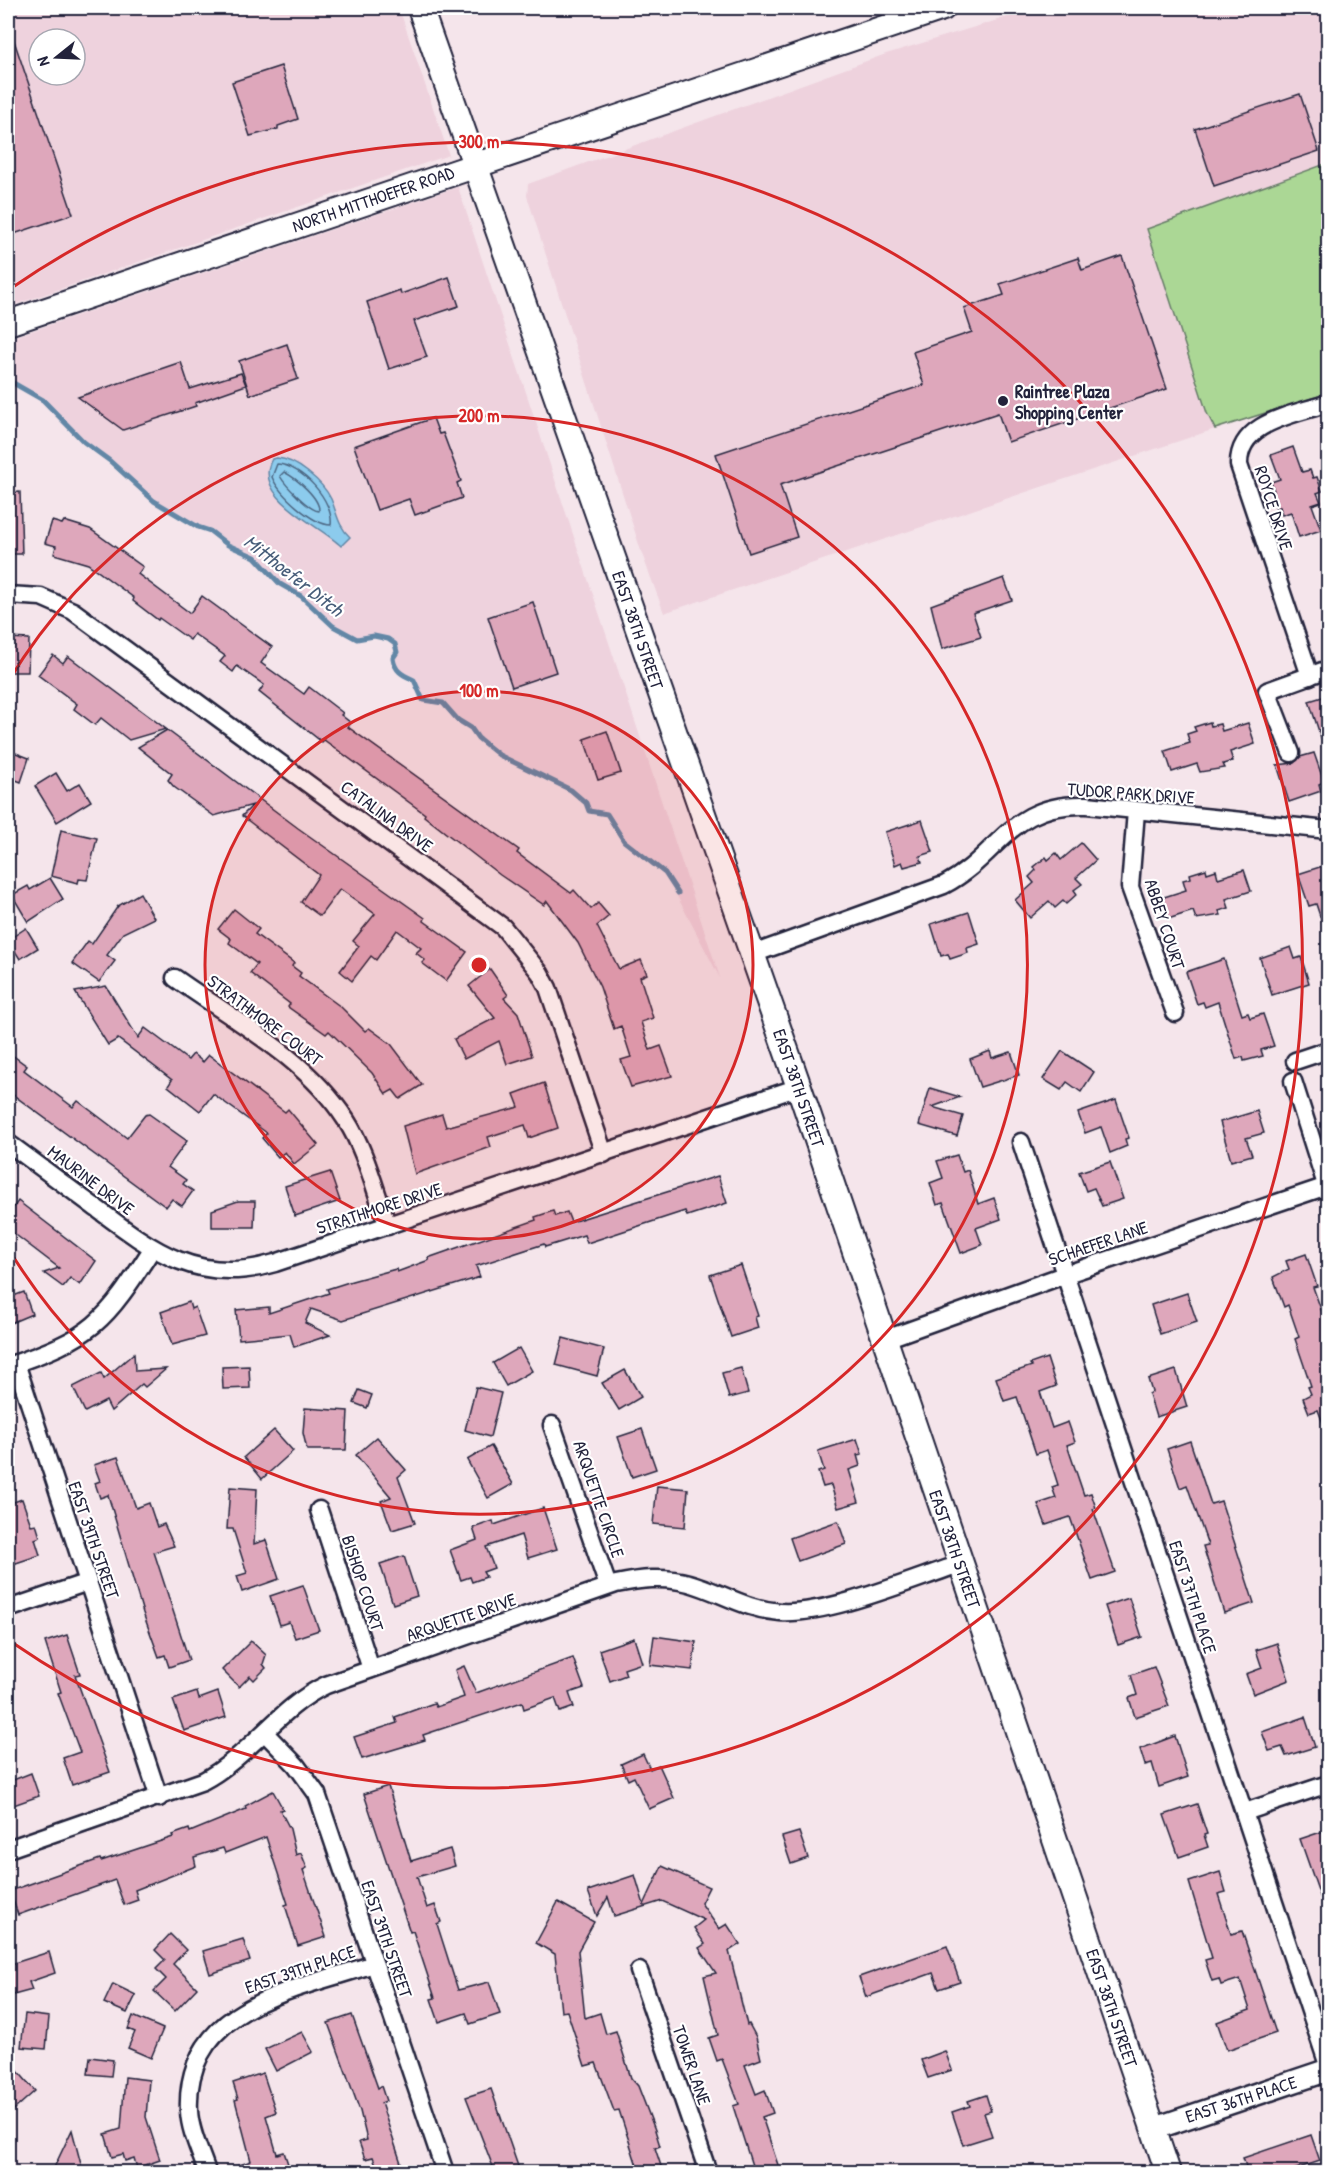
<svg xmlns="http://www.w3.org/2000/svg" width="1336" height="2180" font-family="'Patrick Hand',sans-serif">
<rect width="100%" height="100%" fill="#f5e5eb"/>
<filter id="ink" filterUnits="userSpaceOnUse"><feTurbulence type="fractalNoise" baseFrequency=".0167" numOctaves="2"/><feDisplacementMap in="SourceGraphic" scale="12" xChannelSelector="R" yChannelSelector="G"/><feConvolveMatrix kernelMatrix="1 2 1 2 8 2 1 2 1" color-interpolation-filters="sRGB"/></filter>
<g filter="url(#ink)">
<g fill="#eed2dd" fill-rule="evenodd">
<path d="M8,8H399L449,155L8,307ZM39,39H75V75H39Z"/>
<polygon points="1037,8 1328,8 1328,163 1147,229 1207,413 1215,429 664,613 642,554 527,196 528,184 886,54"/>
<polygon points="458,187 720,978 665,873 624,841 607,814 593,813 586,803 571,790 499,755 478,738 471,728 458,720 443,703 423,700 414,680 401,674 394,666 393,658 397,652 395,644 388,639 374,636 357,639 333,626 301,596 280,584 255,557 228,545 210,531 198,527 154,501 110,461 84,442 43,400 8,380 8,339"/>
</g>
<polygon fill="#abd795" stroke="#667c68" stroke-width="1.5" points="1328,163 1328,393 1215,429 1207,413 1147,229"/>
<path fill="#8ccbed" stroke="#6287a6" stroke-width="1.5" d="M277,458C296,459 323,482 331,499C337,513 338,526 350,537L341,546C320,525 251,497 272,459Z"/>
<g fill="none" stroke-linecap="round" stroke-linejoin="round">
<g stroke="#4c6682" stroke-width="1.5">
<path d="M277,464C302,465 334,501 331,525C313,525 279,494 272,477Z"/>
<path d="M284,472C296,478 320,498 319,511C310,511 285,485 280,476Z"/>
</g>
<path stroke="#6287a6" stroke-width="5" d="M8,380L43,400L84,442L110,461L154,501L198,527L210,531L228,545L255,557L280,584L301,596L333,626L357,639L374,636L388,639L395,644L397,652L393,658C395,672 403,675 414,680L423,700L443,703L458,720L471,728L478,738L499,755L571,790L586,803L589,811L607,814L624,841L665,873L678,893"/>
</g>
<g fill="#dea7bb" stroke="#22223b" stroke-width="1.5">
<polygon points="10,29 73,214 8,236 8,30"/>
<polygon points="281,66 298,119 278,126 278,129 250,136 232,82"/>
<polygon points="1300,94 1319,151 1214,186 1195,129"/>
<polygon points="1122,256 1167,389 1008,442 998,413 780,485 797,537 749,553 716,454 924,385 913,352 972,332 964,308 1004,295 1000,284 1078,258 1082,270"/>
<polygon points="449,277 459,306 414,321 427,357 389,369 367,302 400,290 401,294"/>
<polygon points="287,344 298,379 250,395 239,361"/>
<polygon points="181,362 190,389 241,373 246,385 195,403 196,406 123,430 78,397"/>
<polygon points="433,418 439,434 443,433 461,481 457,483 462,498 415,515 409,499 377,510 354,446"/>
<polygon points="1293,447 1302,472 1310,470 1313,478 1317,477 1322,491 1317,493 1321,502 1312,505 1321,530 1299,537 1291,512 1282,515 1280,507 1276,508 1270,492 1274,491 1271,482 1280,479 1271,455"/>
<polygon points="20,492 22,554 8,554 8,493"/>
<polygon points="52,521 62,524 64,521 90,529 143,567 138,574 190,613 202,596 272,647 261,663 304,694 309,687 343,713 341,715 351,723 348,727 519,850 517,853 571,893 574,890 591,909 598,903 609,916 597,926 619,969 641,960 647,974 640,977 653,1018 641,1022 650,1050 661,1046 672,1076 631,1087 621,1060 631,1057 621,1026 614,1029 600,987 578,943 547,901 544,905 500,875 424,816 425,814 324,740 322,742 259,692 264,685 237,666 233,672 220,662 225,656 194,634 190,640 159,618 158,620 133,601 134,598 88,564 54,554 56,546 45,543"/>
<polygon points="1004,578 1012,600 973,613 981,637 942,649 931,605"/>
<polygon points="533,602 556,672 512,687 488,617"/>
<polygon points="8,638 29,639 28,672 8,672"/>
<polygon points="53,655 63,663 68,656 166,729 129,740 101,718 95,725 74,709 77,704 38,675"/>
<polygon points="1329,695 1329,753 1326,753 1309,701"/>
<polygon points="1210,722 1211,726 1220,724 1222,731 1248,723 1255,744 1230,752 1233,761 1223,764 1225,768 1200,772 1197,764 1172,772 1165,751 1190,743 1187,734 1196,731 1194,727"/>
<polygon points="167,730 298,828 425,918 424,921 467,952 446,981 422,963 425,960 416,953 421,948 397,930 376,960 371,956 352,981 340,971 359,946 353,941 375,914 340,889 320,916 301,902 319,875 242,816 253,805 214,816 174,787 168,780 172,774 138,747"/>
<polygon points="607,731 621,773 598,780 584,739"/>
<polygon points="8,750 29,758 21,782 8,777"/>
<polygon points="1314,753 1324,782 1319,784 1321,791 1289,802 1277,765 1294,763 1300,757"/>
<polygon points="56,773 67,791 80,783 91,801 57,822 35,786"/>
<polygon points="922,820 933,852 920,856 922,862 904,867 902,862 895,865 885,832"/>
<polygon points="61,830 97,838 87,880 79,879 78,883 51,876"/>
<polygon points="1081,843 1096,860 1076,878 1082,884 1074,890 1077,894 1066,904 1063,901 1055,908 1049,901 1030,918 1015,900 1034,883 1029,877 1036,870 1034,867 1046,857 1048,860 1056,853 1061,860"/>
<polygon points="1329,864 1329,933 1326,934 1316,904 1309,906 1298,874"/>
<polygon points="1206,869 1207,873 1216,870 1218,878 1244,870 1251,891 1226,899 1229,908 1219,911 1221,915 1196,919 1193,911 1168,919 1161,898 1186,890 1183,880 1191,878 1190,874"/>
<polygon points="50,878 63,899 28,922 12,895 28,886 30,890"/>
<polygon points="140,893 154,918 123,933 107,955 115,961 99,982 72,963 88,941 92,944 118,906"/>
<polygon points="234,909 259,929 255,934 294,963 292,966 301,973 299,976 341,1007 365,1031 369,1028 391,1044 422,1085 400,1099 393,1090 386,1094 372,1073 329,1031 326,1034 288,1007 290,1004 250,973 257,964 229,943 231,939 218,929"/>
<polygon points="969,912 979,944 967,948 968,953 950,959 948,954 941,956 931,924"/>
<polygon points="26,928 38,948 20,959 8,940"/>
<polygon points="1291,947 1295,959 1301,957 1309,983 1272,995 1260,958"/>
<polygon points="1224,959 1242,1015 1248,1013 1250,1018 1263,1014 1274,1046 1261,1050 1263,1056 1244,1061 1243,1057 1236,1059 1218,1002 1205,1007 1203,1002 1197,1004 1186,972"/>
<polygon points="490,969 508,995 504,998 518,1013 532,1056 507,1064 499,1041 464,1059 454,1039 495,1018 469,986"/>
<polygon points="106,986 138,1038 145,1028 188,1060 193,1054 203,1062 209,1055 285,1112 288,1109 318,1145 294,1164 285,1152 278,1157 262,1138 267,1133 213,1094 200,1111 168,1086 172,1080 118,1039 108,1045 75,992"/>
<polygon points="990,1051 992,1058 1011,1052 1019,1075 980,1087 970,1059"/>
<polygon points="1062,1051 1094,1072 1081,1092 1067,1082 1061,1090 1043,1079"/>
<polygon points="8,1052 27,1066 24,1070 73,1107 78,1101 127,1138 145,1115 149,1114 187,1141 168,1167 186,1180 183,1184 193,1191 182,1206 172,1199 166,1207 8,1091"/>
<polygon points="544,1083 558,1128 529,1138 525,1125 488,1137 491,1147 415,1174 403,1126 442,1114 446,1127 519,1107 514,1094"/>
<polygon points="930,1088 960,1097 932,1107 963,1116 957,1136 919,1125"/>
<polygon points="1116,1100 1129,1138 1125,1139 1127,1146 1110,1153 1101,1127 1085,1133 1078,1113"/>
<polygon points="1257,1111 1264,1133 1246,1138 1252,1155 1231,1161 1220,1122"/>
<polygon points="957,1155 963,1172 968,1170 978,1204 994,1198 1001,1219 976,1228 982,1245 961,1253 943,1203 937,1205 930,1183 943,1178 937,1161"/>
<polygon points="1110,1162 1123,1199 1102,1206 1094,1188 1086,1191 1079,1172"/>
<polygon points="330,1172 340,1201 295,1216 285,1186"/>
<polygon points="718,1176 727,1203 687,1216 685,1211 587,1243 584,1235 545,1247 544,1244 476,1266 480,1277 343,1320 311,1309 305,1323 330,1335 294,1347 290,1334 239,1339 236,1310 269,1307 269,1313 329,1293 327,1289 352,1281 396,1269 397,1272 429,1260 428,1258 536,1220 535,1217 553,1211 555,1216 567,1212 571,1222"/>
<polygon points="18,1201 96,1261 80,1285 70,1278 63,1287 44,1273 59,1268 8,1229 8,1215"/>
<polygon points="238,1201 255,1201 254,1227 212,1227 212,1210"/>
<polygon points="1306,1254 1317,1286 1313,1287 1329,1332 1328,1436 1318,1410 1309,1413 1303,1398 1311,1394 1308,1387 1311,1386 1295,1339 1299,1337 1288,1305 1284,1307 1273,1277 1289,1269 1286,1261"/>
<polygon points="741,1265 758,1316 755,1317 758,1328 731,1337 710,1275"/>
<polygon points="24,1292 32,1314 8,1324 8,1298"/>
<polygon points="1187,1293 1197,1322 1160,1334 1151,1305"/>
<polygon points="189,1302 191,1309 195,1307 205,1336 172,1345 161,1312"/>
<polygon points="563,1338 604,1349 597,1376 556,1365"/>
<polygon points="519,1348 532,1371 506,1386 493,1363"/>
<polygon points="134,1353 135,1371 166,1369 145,1387 142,1384 111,1411 106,1401 85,1412 73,1387 101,1373 104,1379"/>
<polygon points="1047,1358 1056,1386 1040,1392 1052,1428 1068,1422 1075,1442 1067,1445 1084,1495 1091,1493 1096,1508 1093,1509 1115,1572 1092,1580 1070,1517 1046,1525 1038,1504 1056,1498 1052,1487 1058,1485 1047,1450 1036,1454 1017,1397 1004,1401 996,1378 1032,1366 1030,1364"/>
<polygon points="249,1366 250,1388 223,1389 222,1367"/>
<polygon points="741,1368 748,1393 729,1398 722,1373"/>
<polygon points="625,1370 641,1397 619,1410 602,1383"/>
<polygon points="1176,1370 1187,1407 1156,1417 1149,1394 1152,1392 1148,1379"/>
<polygon points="476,1387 501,1393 490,1437 465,1430"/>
<polygon points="359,1390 372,1395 367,1408 354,1403"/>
<polygon points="305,1408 348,1411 346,1450 307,1450 303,1433"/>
<polygon points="642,1429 656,1469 632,1477 618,1437"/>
<polygon points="274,1430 293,1451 262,1479 244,1457"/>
<polygon points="377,1437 406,1470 398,1477 415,1523 392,1530 381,1501 391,1497 356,1455"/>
<polygon points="857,1439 862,1454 857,1455 860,1466 849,1470 859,1502 838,1508 831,1485 823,1487 818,1472 824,1470 818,1451"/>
<polygon points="1190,1441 1211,1504 1221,1501 1254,1603 1224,1613 1203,1546 1208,1545 1187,1485 1180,1488 1167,1449"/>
<polygon points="491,1446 513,1484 488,1498 467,1460"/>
<polygon points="118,1457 136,1508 149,1503 157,1527 164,1524 174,1546 154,1552 189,1660 169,1667 165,1655 159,1657 143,1613 108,1495 100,1498 95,1483 100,1481 94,1465"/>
<polygon points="657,1486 688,1489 685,1527 653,1524"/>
<polygon points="230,1487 257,1489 254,1544 266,1540 279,1579 242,1592 237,1576 247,1573 233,1529 227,1529"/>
<polygon points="22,1499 31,1525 36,1524 40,1537 35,1539 40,1555 13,1564 8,1548 8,1504"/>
<polygon points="543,1508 557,1549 528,1558 521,1535 486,1547 494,1568 483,1572 486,1577 472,1582 470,1577 461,1580 450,1550 477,1540 473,1528 493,1521 494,1525"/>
<polygon points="838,1521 846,1544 798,1561 790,1538"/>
<polygon points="404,1556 417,1596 393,1604 380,1564"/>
<polygon points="303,1585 319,1630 295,1638 289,1622 280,1625 270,1596"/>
<polygon points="1129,1598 1142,1637 1118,1645 1105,1606"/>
<polygon points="67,1635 80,1674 75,1675 110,1772 72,1785 63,1758 80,1752 58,1693 61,1692 45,1642"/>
<polygon points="654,1636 696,1642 692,1670 650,1665"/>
<polygon points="634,1638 642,1663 624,1669 626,1675 610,1681 599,1650"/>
<polygon points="251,1641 266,1655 263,1664 266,1668 254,1680 250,1676 239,1687 222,1670"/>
<polygon points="1277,1643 1289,1680 1253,1694 1246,1674 1262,1668 1256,1650"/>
<polygon points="573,1658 584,1688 569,1693 574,1707 560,1712 555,1698 524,1709 522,1702 423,1735 425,1740 362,1759 354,1737 397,1723 395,1717 434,1703 436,1707 464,1697 455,1670 464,1666 476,1693"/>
<polygon points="1154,1667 1169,1706 1135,1717 1129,1698 1137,1695 1131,1675"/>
<polygon points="197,1692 199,1699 218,1692 226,1717 184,1731 173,1700"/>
<polygon points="1305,1717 1315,1747 1286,1756 1282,1747 1269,1751 1262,1732"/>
<polygon points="1175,1736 1188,1777 1159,1787 1152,1763 1145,1765 1140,1749"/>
<polygon points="643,1754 650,1769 659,1765 674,1798 649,1809 634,1777 628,1780 621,1764"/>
<polygon points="31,1773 39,1796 8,1807 8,1782"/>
<polygon points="388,1786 411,1861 450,1849 455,1866 417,1877 427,1908 435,1905 441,1922 437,1924 458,1990 489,1982 500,2014 470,2024 466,2013 439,2022 431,1999 435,1998 413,1931 410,1932 364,1794"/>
<polygon points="273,1791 283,1809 280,1810 290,1829 296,1855 301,1853 307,1868 303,1870 326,1937 298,1946 285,1905 288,1904 266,1837 225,1853 223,1848 194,1857 196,1866 135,1890 138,1900 124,1905 115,1880 18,1915 10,1891 100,1859 101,1861 173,1837 172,1835 189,1829 190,1832 246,1809 245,1806"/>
<polygon points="1197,1804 1207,1834 1204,1835 1208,1847 1179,1857 1164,1815"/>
<polygon points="1324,1831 1329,1845 1329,1913 1326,1913 1300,1839"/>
<polygon points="799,1832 808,1858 791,1864 782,1837"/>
<polygon points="662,1866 709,1887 701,1903 719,1929 727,1924 740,1944 729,1951 747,2025 749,2024 756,2037 761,2059 745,2065 756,2094 765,2090 773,2113 762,2117 779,2168 754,2172 733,2106 739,2104 722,2059 717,2061 709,2038 718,2035 704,1976 716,1973 699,1948 705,1944 694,1928 704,1920 662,1901 614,1916 608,1897 597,1916 588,1891 635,1875 644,1905"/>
<polygon points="1220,1872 1226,1892 1218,1894 1231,1934 1242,1931 1276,2033 1227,2050 1217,2022 1250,2010 1240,1979 1221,1985 1219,1979 1212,1981 1205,1960 1212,1958 1189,1882"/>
<polygon points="558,1902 594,1922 578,1951 585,2018 600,2013 606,2034 616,2031 631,2078 638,2086 655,2130 660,2146 655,2148 663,2172 639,2172 619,2110 614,2111 596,2063 585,2066 567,2011 561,2012 555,1954 536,1943"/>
<polygon points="170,1934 186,1950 173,1964 197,1988 175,2011 154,1991 166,1979 156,1969 165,1960 155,1950"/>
<polygon points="243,1939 250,1961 210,1974 203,1951"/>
<polygon points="947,1946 960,1982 939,1989 933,1973 866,1997 859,1977"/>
<polygon points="49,1952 55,1973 29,1982 32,1990 10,1996 8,1965"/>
<polygon points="113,1984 136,1995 127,2013 104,2003"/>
<polygon points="25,2014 49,2017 46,2049 21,2047"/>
<polygon points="352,2015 378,2088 381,2086 386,2101 381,2103 403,2169 391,2172 379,2172 373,2157 365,2159 359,2142 367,2140 360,2111 328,2023"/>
<polygon points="133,2016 163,2029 151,2058 128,2048 135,2032 128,2029"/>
<polygon points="302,2032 313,2052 276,2071 265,2049"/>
<polygon points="945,2051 952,2070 928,2078 921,2060"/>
<polygon points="90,2057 113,2060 111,2076 88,2074"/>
<polygon points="16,2069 35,2091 8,2115 8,2077"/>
<polygon points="263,2073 276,2112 266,2116 277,2154 284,2152 290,2170 281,2172 225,2172 225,2170 251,2161 235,2100 238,2099 233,2083"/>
<polygon points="125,2077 149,2080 146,2117 160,2160 137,2168 134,2158 125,2161 123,2154 112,2157 105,2134 121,2129"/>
<polygon points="491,2089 519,2169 518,2172 495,2172 466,2097"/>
<polygon points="986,2095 991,2111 984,2113 992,2136 963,2145 952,2112 970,2106 968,2101"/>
<polygon points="72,2130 83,2172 52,2172"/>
<polygon points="1311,2135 1320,2161 1287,2172 1248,2172 1243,2158"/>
</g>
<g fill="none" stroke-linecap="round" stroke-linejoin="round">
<g stroke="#22223b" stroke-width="21">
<g id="minor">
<polyline points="8,595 41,597 73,611 503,927 540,973 548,988 604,1154"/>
<path d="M1310,676L1239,465C1238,421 1295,415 1328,403"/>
<polyline points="1291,753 1267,691 1328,669"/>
<polyline points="1136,811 1130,887 1175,1013"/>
<path d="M753,954L944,885C1001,855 1009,802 1087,805L1328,830"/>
<path d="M175,978C234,1020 306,1058 346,1120C366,1151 375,1191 388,1226"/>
<polyline points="1295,1061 1328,1050"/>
<polyline points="1293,1081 1328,1191"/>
<polyline points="1021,1142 1328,2065"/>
<path d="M8,1143C37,1164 66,1186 96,1208C153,1251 199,1286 275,1263L799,1087"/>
<polyline points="883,1340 1064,1275 1327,1186"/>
<polyline points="16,1363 159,1798"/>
<path d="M8,1366C92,1338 105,1323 152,1249"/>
<polyline points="552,1425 608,1586"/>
<polyline points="319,1510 371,1669"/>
<polyline points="8,1609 88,1582"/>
<polyline points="265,1733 296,1765 317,1794 445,2172"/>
<polyline points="1245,1812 1328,1784"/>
<path d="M8,1849L203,1781C250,1756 279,1707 326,1685L616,1584C640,1579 664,1576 689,1583C721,1592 744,1609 780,1612C829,1615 911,1580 960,1564"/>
<polyline points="639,1971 708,2172"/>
<path d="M207,2172C201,2153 190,2132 189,2111C184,2005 296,1990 374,1964"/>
</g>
</g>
<g stroke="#22223b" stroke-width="26">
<polyline id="tertiary" points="1153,2129 1328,2070"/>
</g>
<g stroke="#22223b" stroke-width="28">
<g id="secondary">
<polyline points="420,8 799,1087 1168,2172"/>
<polyline points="8,323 943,8"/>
</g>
</g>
<use href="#minor" stroke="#fff" stroke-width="16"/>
<use href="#tertiary" stroke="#fff" stroke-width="21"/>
<use href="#secondary" stroke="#fff" stroke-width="24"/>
</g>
</g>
<circle cx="479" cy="965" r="274" fill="#d62828" fill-opacity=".12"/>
<g fill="none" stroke="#d62828" stroke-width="3">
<circle cx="479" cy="965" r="274"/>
<path d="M8 682A549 549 0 1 1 8 1248"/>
<path d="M13 287A823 823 0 1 1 13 1643"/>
</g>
<circle fill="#22223b" stroke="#fff" stroke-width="2" cx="1003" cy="401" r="6"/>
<g text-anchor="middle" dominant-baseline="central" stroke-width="4.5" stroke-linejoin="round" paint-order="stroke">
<g font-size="18" fill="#22223b" stroke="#fff">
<text transform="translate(373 199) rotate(-19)">NORTH MITTHOEFER ROAD</text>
<text transform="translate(1274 508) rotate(72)">ROYCE DRIVE</text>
<text transform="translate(638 630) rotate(71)">EAST 38TH STREET</text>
<text transform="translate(1131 793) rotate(4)">TUDOR PARK DRIVE</text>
<text transform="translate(387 816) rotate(36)">CATALINA DRIVE</text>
<text transform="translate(1165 924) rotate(72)">ABBEY COURT</text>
<text transform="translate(265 1020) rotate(37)">STRATHMORE COURT</text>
<text transform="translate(799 1088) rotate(71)">EAST 38TH STREET</text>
<text transform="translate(91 1180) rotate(37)">MAURINE DRIVE</text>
<text transform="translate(379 1208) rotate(-18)">STRATHMORE DRIVE</text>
<text transform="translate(1098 1243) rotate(-19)">SCHAEFER LANE</text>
<text transform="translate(599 1499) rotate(71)">ARQUETTE CIRCLE</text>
<text transform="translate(94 1540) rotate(71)">EAST 39TH STREET</text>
<text transform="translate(955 1549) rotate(71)">EAST 38TH STREET</text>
<text transform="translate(363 1583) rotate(72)">BISHOP COURT</text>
<text transform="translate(1193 1597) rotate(72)">EAST 37TH PLACE</text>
<text transform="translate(461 1617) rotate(-19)">ARQUETTE DRIVE</text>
<text transform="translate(387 1939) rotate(71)">EAST 39TH STREET</text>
<text transform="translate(300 1969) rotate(-19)">EAST 39TH PLACE</text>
<text transform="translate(1112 2008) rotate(71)">EAST 38TH STREET</text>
<text transform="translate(692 2065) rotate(71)">TOWER LANE</text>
<text transform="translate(1241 2099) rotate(-18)">EAST 36TH PLACE</text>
</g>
<g font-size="18" font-weight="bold" fill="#22223b" stroke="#fff" text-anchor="start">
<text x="1015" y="391">Raintree Plaza<tspan x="1015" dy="21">Shopping Center</tspan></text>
</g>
<g font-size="20" font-style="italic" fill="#475d79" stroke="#fff">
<text transform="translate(294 575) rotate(38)">Mitthoefer Ditch</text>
</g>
</g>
<circle cx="479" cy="965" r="9" fill="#d62828" stroke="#fff" stroke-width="3"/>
<g font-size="18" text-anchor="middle" font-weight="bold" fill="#d62828" stroke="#fff" stroke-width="4.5" stroke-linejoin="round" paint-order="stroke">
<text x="479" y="148">300 m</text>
<text x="479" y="422">200 m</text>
<text x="479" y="697">100 m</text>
</g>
<rect width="1336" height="2180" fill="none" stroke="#fff" stroke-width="30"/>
<rect x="15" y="15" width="1306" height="2150" fill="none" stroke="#22223b" stroke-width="2" filter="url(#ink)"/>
<g transform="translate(57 57) rotate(252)"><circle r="28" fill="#ffffff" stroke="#a7a7b1" stroke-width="1.5"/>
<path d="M0-4.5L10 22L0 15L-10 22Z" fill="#22223b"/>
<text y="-9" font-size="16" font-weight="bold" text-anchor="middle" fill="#22223b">N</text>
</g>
</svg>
